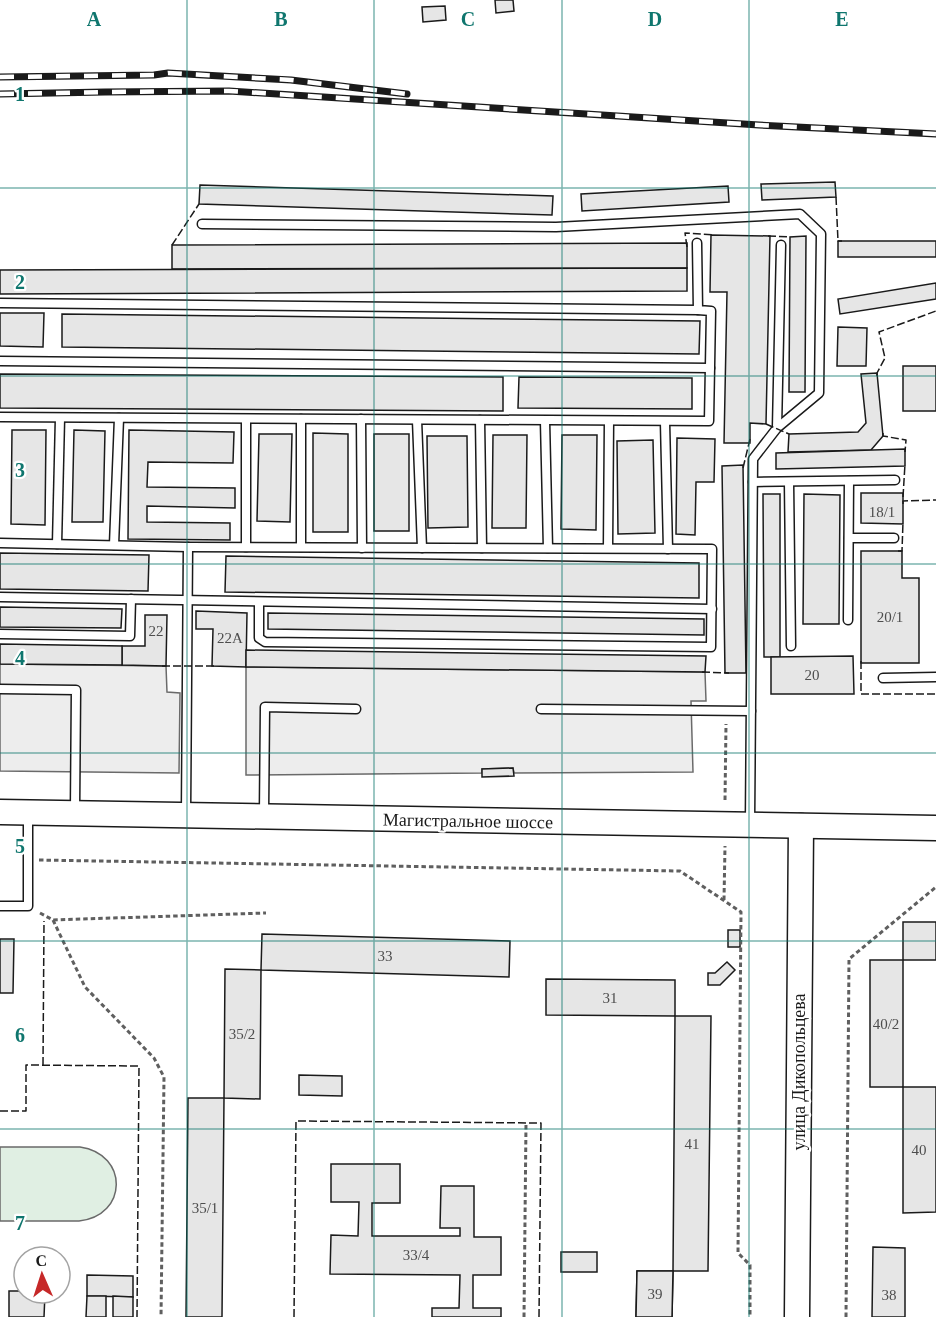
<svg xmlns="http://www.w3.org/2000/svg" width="936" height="1317" font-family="Georgia,serif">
<rect width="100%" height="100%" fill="#fff"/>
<path fill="#e0efe3" stroke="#6a6a6a" stroke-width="1.5" d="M0,1147H80C129,1154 128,1216 79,1221H0Z"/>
<g fill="#ededed" stroke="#6a6a6a" stroke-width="1.5">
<polygon points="0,664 166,666 167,692 180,693 179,773 0,771"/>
<polygon points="246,667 705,672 706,701 691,701 693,772 514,773 513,768 482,769 482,773 246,775"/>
</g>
<g fill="#e6e6e6" stroke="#1a1a1a" stroke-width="1.5">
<polygon points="495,0 513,0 514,11 496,13"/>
<polygon points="445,6 446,20 423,22 422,7"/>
<polygon points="835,182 836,197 762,200 761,184"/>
<polygon points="200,185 553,196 552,215 199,204"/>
<polygon points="728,186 729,202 582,211 581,194"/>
<polygon points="711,235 770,236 766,424 750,423 750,443 724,443 727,292 710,292"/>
<polygon points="806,236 805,392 789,392 790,237"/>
<rect x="838" y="241" width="98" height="16"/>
<polygon points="687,243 687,268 172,269 172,245"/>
<polygon points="687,268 687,291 0,294 0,270"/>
<polygon points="936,283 936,299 840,314 838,299"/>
<polygon points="0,313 44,313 43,347 0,346"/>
<polygon points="62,314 700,321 699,354 62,347"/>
<polygon points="838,327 867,328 866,366 837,366"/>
<rect x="903" y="366" width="33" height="45"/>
<polygon points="877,373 883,436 871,450 788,452 789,434 858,432 866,423 861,374"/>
<polygon points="0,374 503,377 503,411 0,408"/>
<polygon points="519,377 692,378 692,409 518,408"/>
<polygon points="12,430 46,430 45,525 11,524"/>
<polygon points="74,430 105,431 103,522 72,522"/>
<polygon points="129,430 234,432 233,463 148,462 147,487 235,488 235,508 147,506 147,522 230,523 230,540 128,539"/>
<polygon points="313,433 348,434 348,532 313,532"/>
<polygon points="259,434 292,434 290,522 257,521"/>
<rect x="374" y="434" width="35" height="97"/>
<polygon points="493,435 527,435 526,528 492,528"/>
<polygon points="562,435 597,435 596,530 561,529"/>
<polygon points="427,436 467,436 468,527 428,528"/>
<polygon points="677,438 715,439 714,482 696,482 695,535 676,534"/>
<polygon points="653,440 655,533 618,534 617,441"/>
<polygon points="905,449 905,466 776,469 776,453"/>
<polygon points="743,465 746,673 725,673 722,466"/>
<polygon points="861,493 903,493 903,524 861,523"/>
<polygon points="763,494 780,494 780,657 764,657"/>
<polygon points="804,494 840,495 839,624 803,624"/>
<polygon points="861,551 902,551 902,578 919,578 919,663 861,663"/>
<polygon points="0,553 149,555 148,591 0,589"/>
<polygon points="226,556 699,563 699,598 225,592"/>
<polygon points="0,607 122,609 121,628 0,627"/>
<polygon points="196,611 247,613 246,667 212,666 213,629 196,629"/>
<polygon points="268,613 704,619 704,635 268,629"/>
<polygon points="145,615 167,615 166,666 122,665 122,646 145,646"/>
<polygon points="0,644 122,646 122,665 0,664"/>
<polygon points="246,650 706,656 705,672 246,667"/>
<polygon points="853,656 854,694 771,694 771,657"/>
<polygon points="513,768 514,776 482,777 482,769"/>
<rect x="903" y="922" width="33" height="38"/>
<rect x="728" y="930" width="12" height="17"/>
<polygon points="262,934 510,941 509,977 261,970"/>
<polygon points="0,939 14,939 13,993 0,993"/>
<rect x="870" y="960" width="33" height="127"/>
<polygon points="727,962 735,970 720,985 708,985 708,973 715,973"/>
<polygon points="225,969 261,970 260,1099 224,1098"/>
<polygon points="546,979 675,980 675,1016 546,1015"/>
<polygon points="675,1016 711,1016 708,1271 673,1271"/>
<polygon points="299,1075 342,1076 342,1096 299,1095"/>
<polygon points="903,1087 936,1087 936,1212 903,1213"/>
<polygon points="188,1098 224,1098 222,1317 186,1317"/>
<polygon points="331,1164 400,1164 400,1203 372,1203 372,1236 460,1236 460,1228 440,1228 441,1186 474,1186 474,1237 501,1237 501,1275 473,1275 473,1308 501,1308 501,1317 432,1317 432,1308 459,1308 460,1275 330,1274 331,1235 358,1236 359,1202 331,1202"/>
<polygon points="873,1247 905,1248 905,1317 872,1317"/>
<rect x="561" y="1252" width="36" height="20"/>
<polygon points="637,1271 673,1271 672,1317 636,1317"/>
<polygon points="637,1271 673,1271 672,1317 636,1317"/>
<polygon points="87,1275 133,1276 133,1297 87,1296"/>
<polygon points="9,1291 24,1291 24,1293 45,1293 44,1317 9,1317"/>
<polygon points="87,1296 106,1296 106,1317 86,1317"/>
<polygon points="113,1296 133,1297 133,1317 113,1317"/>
</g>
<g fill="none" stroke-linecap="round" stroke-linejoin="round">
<g stroke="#1a1a1a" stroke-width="11">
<g id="service">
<polyline points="202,224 556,227 800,214 821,234 819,393 777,428"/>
<polyline points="0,303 698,310"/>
<polyline points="0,361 710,368"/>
<polyline points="0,417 709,421 711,311 698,310 697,243"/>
<polyline points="301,419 301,547"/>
<polyline points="361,419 362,548"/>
<polyline points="417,420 422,548"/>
<polyline points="480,420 482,548"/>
<polyline points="545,421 548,548"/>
<polyline points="665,422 668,549"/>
<polyline points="753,482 895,480"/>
<polyline points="789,482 791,646"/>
<polyline points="849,538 894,538"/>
<polyline points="0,543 188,547 712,549 711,647 265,642 259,638 259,602"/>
<polyline points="57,544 60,418"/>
<polyline points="114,545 119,418"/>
<polyline points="246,547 246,419"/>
<polyline points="608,548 609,421"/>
<polyline points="0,597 712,609"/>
<polyline points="848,620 849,481"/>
<polyline points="0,634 130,636 131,599"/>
<polyline points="883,678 936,677"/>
<polyline points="0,689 76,690 75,810"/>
<polyline points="541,709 751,711"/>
<polyline points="186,812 188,547"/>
<polyline points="264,813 265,707 356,709"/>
<polyline points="750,822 753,459 777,428 781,245"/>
<polyline points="0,906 28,906 28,814"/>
</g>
</g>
<g stroke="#1a1a1a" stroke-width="27">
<g id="secondary">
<polyline points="0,812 936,828"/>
<polyline points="797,1317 801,826"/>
</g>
</g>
<g stroke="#5f5f5f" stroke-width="3" stroke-dasharray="4.5 3" stroke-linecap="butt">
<polyline points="725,800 726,724"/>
<polyline points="39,860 680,871 741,912 738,1253 750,1265 750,1317"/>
<polyline points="724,900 725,846"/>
<polyline points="40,913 53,920 266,913"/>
<polyline points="53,920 85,987 154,1058 164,1077 161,1317"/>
<polyline points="524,1317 526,1123"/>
<polyline points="846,1317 849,959 936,887"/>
</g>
<use href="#service" stroke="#fff" stroke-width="8"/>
<use href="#secondary" stroke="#fff" stroke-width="24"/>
<g stroke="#1a1a1a" stroke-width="7">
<g id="rail">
<polyline points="0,77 154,75 168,73 291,80 407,94"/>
<polyline points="0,94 105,92 229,91 759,125 936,134"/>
</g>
</g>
<use href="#rail" stroke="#fff" stroke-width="4.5" stroke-dasharray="14" stroke-linecap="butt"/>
<g stroke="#1a1a1a" stroke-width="1.5" stroke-dasharray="8 3" stroke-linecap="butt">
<polyline points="836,197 838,241 842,241"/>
<polyline points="768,236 790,237"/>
<polyline points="172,245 199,204"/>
<polyline points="687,247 685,233 714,235"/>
<polyline points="877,376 877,373 885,358 879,332 936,311"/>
<polyline points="766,424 789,434"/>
<polyline points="883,433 883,436 906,440 905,452"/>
<polyline points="743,468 750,439"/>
<polyline points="903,497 905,464"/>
<polyline points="903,504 903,501 936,500"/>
<polyline points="898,551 902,551 903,522"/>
<polyline points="861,661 861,694 936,694"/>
<polyline points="162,666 216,666"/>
<polyline points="702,672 729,673"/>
<polyline points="43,1065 44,921"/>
<polyline points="0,1111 26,1111 26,1065 139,1066 137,1317"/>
<polyline points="294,1317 296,1121 541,1123 539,1317"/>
</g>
</g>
<path fill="none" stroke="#0f766e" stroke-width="1.5" stroke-opacity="0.55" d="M187,0V1317M374,0V1317M562,0V1317M749,0V1317M0,188H936M0,376H936M0,564H936M0,753H936M0,941H936M0,1129H936"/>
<g text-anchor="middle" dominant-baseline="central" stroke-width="4.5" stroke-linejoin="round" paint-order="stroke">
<g font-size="15" fill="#4d4d4d">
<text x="882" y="512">18/1</text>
<text x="890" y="617">20/1</text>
<text x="156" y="631">22</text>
<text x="230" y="638">22А</text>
<text x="812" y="675">20</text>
<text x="385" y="956">33</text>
<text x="610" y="998">31</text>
<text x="886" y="1024">40/2</text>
<text x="242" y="1034">35/2</text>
<text x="692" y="1144">41</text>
<text x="919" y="1150">40</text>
<text x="205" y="1208">35/1</text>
<text x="416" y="1255">33/4</text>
<text x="655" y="1294">39</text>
<text x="889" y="1295">38</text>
</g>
<g font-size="18" fill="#1a1a1a" stroke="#fff">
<text transform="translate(468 821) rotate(1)">Магистральное шоссе</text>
<text transform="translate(799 1072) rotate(-90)">улица Дикопольцева</text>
</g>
</g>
<g font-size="20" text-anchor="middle" font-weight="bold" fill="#0f766e" stroke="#fff" stroke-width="4.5" stroke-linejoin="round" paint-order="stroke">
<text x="94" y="26">A</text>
<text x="281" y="26">B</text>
<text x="468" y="26">C</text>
<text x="655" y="26">D</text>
<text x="842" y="26">E</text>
<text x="20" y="101">1</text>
<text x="20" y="289">2</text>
<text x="20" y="477">3</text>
<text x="20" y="665">4</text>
<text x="20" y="853">5</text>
<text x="20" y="1042">6</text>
<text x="20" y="1230">7</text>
</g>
<g transform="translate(42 1275) rotate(357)"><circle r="28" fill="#ffffff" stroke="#a3a3a3" stroke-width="1.5"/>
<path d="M0-4.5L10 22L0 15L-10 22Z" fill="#c62828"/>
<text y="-9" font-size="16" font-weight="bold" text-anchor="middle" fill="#1a1a1a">С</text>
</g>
</svg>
